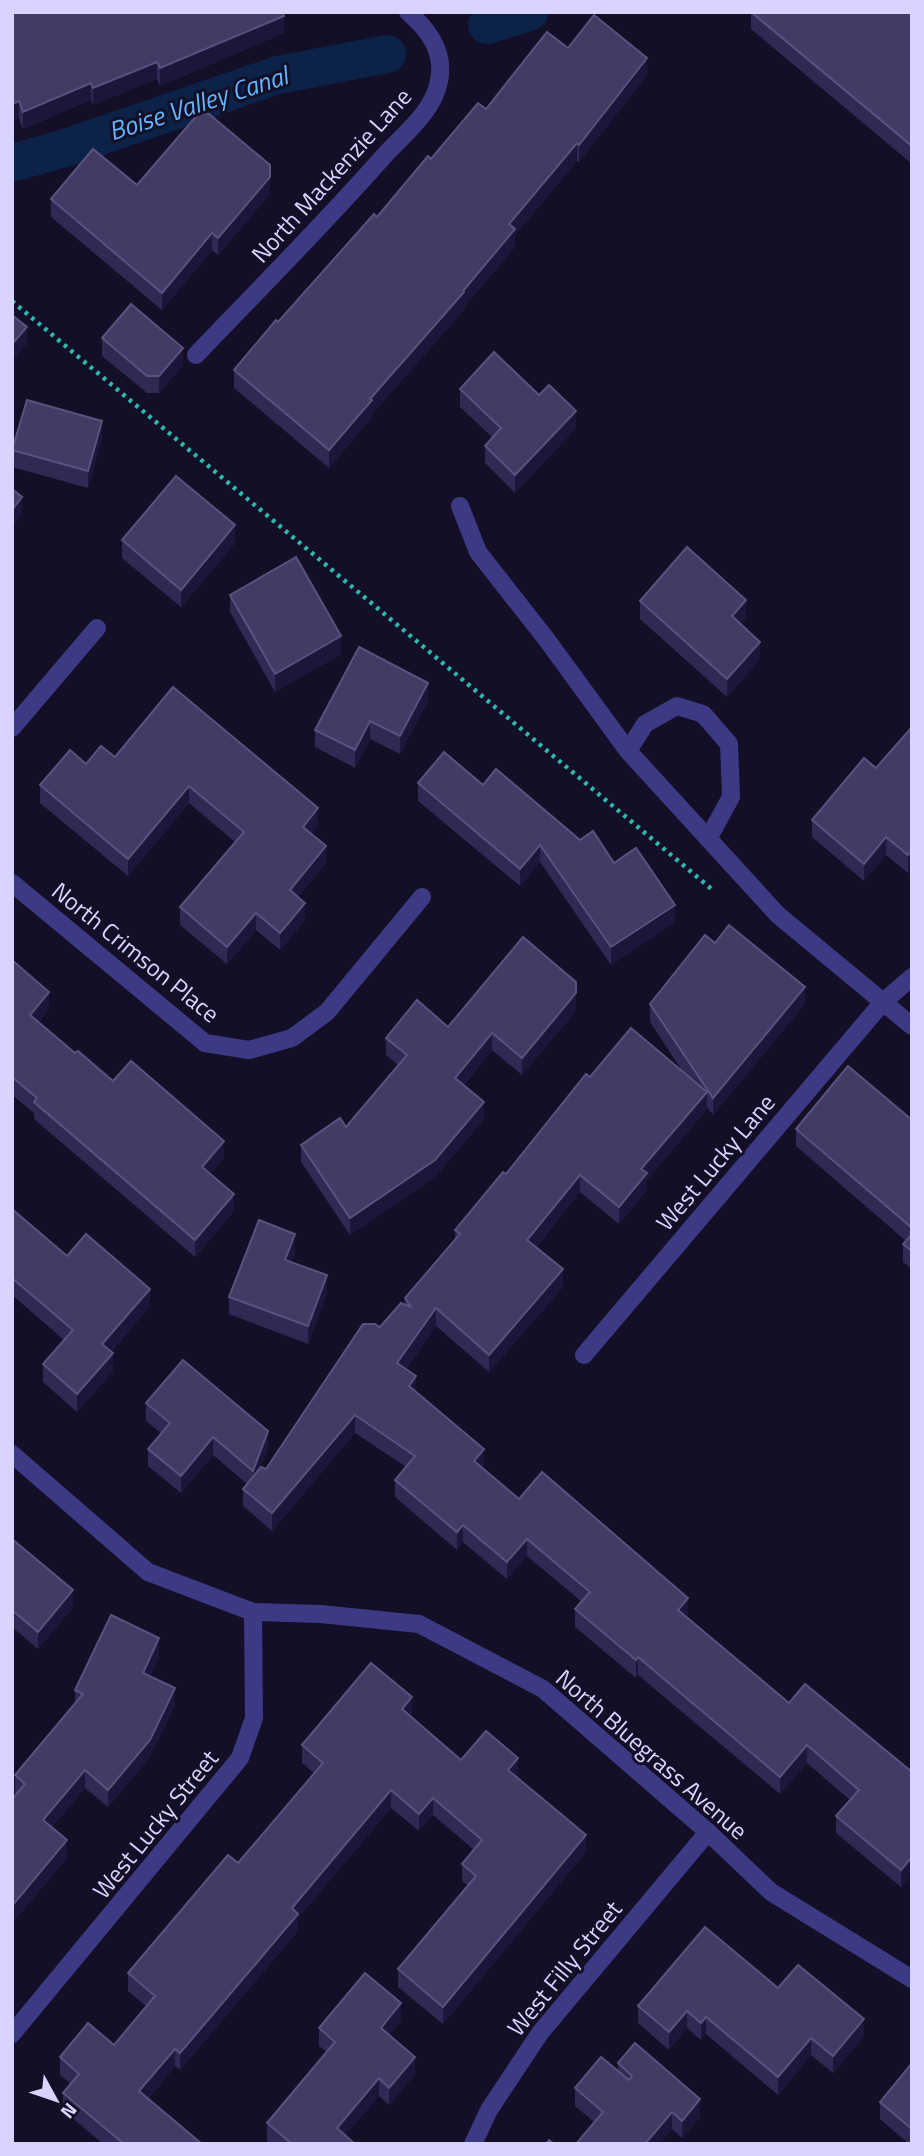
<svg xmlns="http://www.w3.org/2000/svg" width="924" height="2156" font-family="'Titillium Web',sans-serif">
<rect width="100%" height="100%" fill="#130f26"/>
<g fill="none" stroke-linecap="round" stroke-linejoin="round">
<g stroke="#0c2248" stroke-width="38">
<polyline points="487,25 529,12"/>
<polyline points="12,163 65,148 278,75 387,54"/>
</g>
<polyline stroke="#2fb8b0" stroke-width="4.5" stroke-dasharray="3.5 5" stroke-linecap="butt" points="12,301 714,891"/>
<g stroke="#3d3a85" stroke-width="18">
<path d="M196,355C259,289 323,225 383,157C403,135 434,111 439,81C445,52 429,30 408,12"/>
<polyline points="460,506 478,552 547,640 628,751 778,915 912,1026"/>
<polyline points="12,728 97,628"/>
<polyline points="628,751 645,724 677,706 703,714 729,744 731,797 708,839"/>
<polyline points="12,883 205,1043 249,1050 292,1038 327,1012 422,897"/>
<polyline points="584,1355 883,1002 912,977"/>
<polyline points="12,1454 148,1572 253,1612 321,1614 419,1624 543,1689 708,1832 771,1892 912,1979"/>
<polyline points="12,2034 240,1758 254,1718 253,1612"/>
<polyline points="473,2144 489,2110 540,2033 708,1832"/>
</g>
</g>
<g fill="#312854">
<polygon points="12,12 284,33 160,86 157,79 93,105 91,100 23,129 19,119"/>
<polygon points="751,12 912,12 912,164 751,29"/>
<polygon points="568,48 647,75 579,162 577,161 515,235 515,247 464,307 464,310 372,414 372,417 329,468 234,388 234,370 431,159 486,109"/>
<polygon points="137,185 270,194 218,255 212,250 162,310 51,217 51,199"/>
<polygon points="102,338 183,365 159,393 147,393 102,356"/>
<polygon points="460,389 576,428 515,493 485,463 485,446 492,437 460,407"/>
<polygon points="102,438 88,488 12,467 12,450"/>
<polygon points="122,540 235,543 181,607 122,558"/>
<polygon points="230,595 341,654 275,692 230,612"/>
<polygon points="640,601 746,617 740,624 760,659 727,697 640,619"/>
<polygon points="428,700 400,754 370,739 355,768 315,747 315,730"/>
<polygon points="912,727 908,873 886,855 864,881 812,837 812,820 876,768"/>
<polygon points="115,757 318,826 311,834 326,863 298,897 305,920 280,950 256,930 227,964 180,925 180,907 235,842 189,803 128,876 40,803 40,785 86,764"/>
<polygon points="418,783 483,785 580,840 614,863 675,922 611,965 540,862 520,886 418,801"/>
<polygon points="715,943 805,1004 713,1115 707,1107 707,1109 647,1180 647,1190 619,1224 580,1192 536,1247 563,1287 489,1372 436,1326 406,1369 416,1393 484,1467 482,1469 519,1499 688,1615 687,1617 789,1703 912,1772 912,1874 901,1887 836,1833 836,1816 850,1800 807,1763 780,1794 638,1675 636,1678 575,1627 575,1609 582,1602 527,1556 507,1579 463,1542 457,1550 395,1497 395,1480 406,1467 355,1433 272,1531 243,1506 243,1489 247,1484 213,1455 181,1493 148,1466 148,1449 161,1433 146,1421 146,1403 268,1449 260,1468 266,1469 380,1327 405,1305 405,1298 455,1240 455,1230 590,1077 683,1072 650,1022 650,1004"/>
<polygon points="12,960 49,1009 38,1022 75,1053 224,1158 210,1174 234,1211 195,1257 34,1119 34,1113 12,1095"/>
<polygon points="576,1011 522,1075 492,1050 464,1085 484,1119 435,1177 350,1235 301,1162 301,1145 346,1127 398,1065 386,1055 386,1038 448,1027"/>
<polygon points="912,1120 912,1269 903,1262 903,1244 906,1241 796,1146 796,1129"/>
<polygon points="12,1209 67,1256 150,1306 111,1352 113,1371 77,1412 43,1382 43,1364 64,1340 12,1295"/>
<polygon points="295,1252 291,1262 327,1293 308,1344 229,1314 229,1297"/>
<polygon points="12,1539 73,1607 38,1649 12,1627"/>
<polygon points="159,1656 150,1676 175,1705 150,1757 108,1807 85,1788 52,1827 67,1858 12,1923 12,1799 17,1794 15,1793 15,1775 75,1705 75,1690"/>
<polygon points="412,1715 411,1717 461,1760 518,1776 517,1777 586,1852 443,2024 398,1987 398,1969 468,1886 462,1881 462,1864 474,1850 433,1815 419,1831 391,1808 298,1918 298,1931 180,2070 175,2066 148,2099 202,2144 103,2144 63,2110 63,2093 71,2084 60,2075 60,2057 114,2045 146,2006 128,1991 128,1973 238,1863 314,1773 302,1763 302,1745"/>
<polygon points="778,1988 864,2036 833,2073 811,2055 778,2095 706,2034 701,2040 687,2028 669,2050 638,2023 638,2006"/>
<polygon points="401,2021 389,2035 415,2074 389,2105 379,2096 345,2135 355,2144 271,2144 267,2141 267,2123 327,2052 319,2046 319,2028"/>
<polygon points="618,2063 700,2117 682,2138 672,2129 594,2122 575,2106 575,2088 618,2071"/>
<polygon points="912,2063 912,2144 909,2144 880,2119 880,2102"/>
</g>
<g fill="#1d163a">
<polygon points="284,16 284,33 160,86 160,68"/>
<polygon points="647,58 647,75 579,162 579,145"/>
<polygon points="157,62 157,79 93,105 93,88"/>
<polygon points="91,83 91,100 23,129 23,112"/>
<polygon points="19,101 19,119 12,122 12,104"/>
<polygon points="577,143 577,161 515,235 515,247 464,307 464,310 372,414 372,417 329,468 329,450 370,399 463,291 509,224"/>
<polygon points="270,177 270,194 218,255 218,238"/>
<polygon points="212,233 212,250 162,310 162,293"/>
<polygon points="27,327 27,344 12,361 12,344"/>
<polygon points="183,348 183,365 159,393 159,376"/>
<polygon points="576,411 576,428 515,493 515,475"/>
<polygon points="102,421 102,438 88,488 88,471"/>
<polygon points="22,497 22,514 12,527 12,510"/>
<polygon points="235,525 235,543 181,607 181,590"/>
<polygon points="746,600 746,617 732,634 732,616"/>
<polygon points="341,636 341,654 275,692 275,674"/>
<polygon points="760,642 760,659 727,697 727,679"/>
<polygon points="428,683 428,700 400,754 400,736"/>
<polygon points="370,721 370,739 355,768 355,750"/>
<polygon points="189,786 189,803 128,876 128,859"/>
<polygon points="318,808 318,826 303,844 303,827"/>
<polygon points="886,837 886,855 864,881 864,864"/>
<polygon points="540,845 540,862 520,886 520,869"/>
<polygon points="326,846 326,863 290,907 290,890"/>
<polygon points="912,850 912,868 908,873 908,855"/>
<polygon points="305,903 305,920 280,950 280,933"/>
<polygon points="675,905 675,922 611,965 611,947"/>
<polygon points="256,913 256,930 227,964 227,947"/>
<polygon points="805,987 805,1004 713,1115 713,1098"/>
<polygon points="49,992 49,1009 30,1032 30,1015"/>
<polygon points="576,993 576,1011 522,1075 522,1058"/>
<polygon points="492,1033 492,1050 455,1095 455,1078"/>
<polygon points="707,1092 707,1109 647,1180 647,1190 619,1224 619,1207 641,1169"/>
<polygon points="484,1102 484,1119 435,1177 350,1235 350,1218"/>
<polygon points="224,1141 224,1158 202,1184 202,1167"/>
<polygon points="580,1175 580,1192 527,1257 527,1240"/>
<polygon points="234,1194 234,1211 195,1257 195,1240"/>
<polygon points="295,1234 295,1252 285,1277 285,1260"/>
<polygon points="563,1269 563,1287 489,1372 489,1355"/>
<polygon points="327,1275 327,1293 308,1344 308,1326"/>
<polygon points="150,1289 150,1306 102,1362 102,1344"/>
<polygon points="436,1308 436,1326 397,1381 397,1363"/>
<polygon points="113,1353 113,1371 77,1412 77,1394"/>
<polygon points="416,1376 416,1393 409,1386"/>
<polygon points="355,1415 355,1433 272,1531 272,1513"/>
<polygon points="268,1431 268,1449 253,1488 253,1471"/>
<polygon points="213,1437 213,1455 181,1493 181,1476"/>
<polygon points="484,1449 484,1467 474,1479 474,1461"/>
<polygon points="463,1525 463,1542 457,1550 457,1532"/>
<polygon points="527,1539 527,1556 507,1579 507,1562"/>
<polygon points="73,1590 73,1607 38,1649 38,1632"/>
<polygon points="688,1598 688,1615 678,1627 678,1610"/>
<polygon points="159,1638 159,1656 143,1690 143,1673"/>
<polygon points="638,1657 638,1675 636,1678 636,1660"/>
<polygon points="175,1688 175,1705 150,1757 108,1807 108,1790"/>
<polygon points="412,1697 412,1715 402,1727 402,1709"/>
<polygon points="807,1745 807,1763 780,1794 780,1777"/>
<polygon points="518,1758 518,1776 508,1787 508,1770"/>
<polygon points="85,1770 85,1788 43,1838 43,1820"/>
<polygon points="391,1790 391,1808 298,1918 298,1931 180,2070 180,2053 292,1908"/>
<polygon points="433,1798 433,1815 419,1831 419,1814"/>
<polygon points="586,1835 586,1852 443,2024 443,2007"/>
<polygon points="67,1840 67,1858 12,1923 12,1906"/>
<polygon points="912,1857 912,1874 901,1887 901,1870"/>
<polygon points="401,2003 401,2021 381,2045 381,2028"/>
<polygon points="687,2011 687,2028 669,2050 669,2032"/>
<polygon points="706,2017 706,2034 701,2040 701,2023"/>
<polygon points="864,2019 864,2036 833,2073 833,2056"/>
<polygon points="811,2038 811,2055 778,2095 778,2077"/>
<polygon points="175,2049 175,2066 139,2109 139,2091"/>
<polygon points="415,2057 415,2074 389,2105 389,2088"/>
<polygon points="379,2078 379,2096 338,2144 337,2128"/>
<polygon points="700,2099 700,2117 682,2138 682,2121"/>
<polygon points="672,2112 672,2129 660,2144 645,2144"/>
</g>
<g fill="#433a66" stroke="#5a527e" stroke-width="2">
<polygon points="12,12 282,12 284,16 160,68 157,62 93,88 91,83 23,112 19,101 12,104"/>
<polygon points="751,12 912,12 912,146"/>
<polygon points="594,15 647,58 579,145 577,143 509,224 515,229 463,291 464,292 370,399 372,400 329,450 234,370 276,320 278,322 374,214 377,217 428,156 431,159 478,103 486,109 547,32 568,48"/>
<polygon points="198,114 209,114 270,165 270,177 218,238 212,233 162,293 51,199 93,149 137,185"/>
<polygon points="131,304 183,348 159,376 147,376 102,338"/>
<polygon points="12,315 27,327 12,344"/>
<polygon points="494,352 539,395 549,385 576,411 515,475 485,446 501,428 460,389"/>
<polygon points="27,400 102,421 88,471 12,450"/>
<polygon points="176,476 235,525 181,590 122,540"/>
<polygon points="12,489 22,497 12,510"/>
<polygon points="687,547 746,600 732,616 760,642 727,679 640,601"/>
<polygon points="296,557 341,636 275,674 230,595"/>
<polygon points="359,647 428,683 400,736 370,721 355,750 315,730"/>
<polygon points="173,687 318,808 303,827 326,846 290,890 305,903 280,933 256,913 227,947 180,907 244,832 189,786 128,859 40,785 70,750 86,764 101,746 115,757"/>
<polygon points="912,727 912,850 908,855 886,837 864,864 812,820 864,758 876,768"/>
<polygon points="444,752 483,785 496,769 580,840 593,831 614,863 636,848 675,905 611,947 540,845 520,869 418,783"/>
<polygon points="729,925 805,987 713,1098 650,1004 705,935 715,943"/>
<polygon points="523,937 576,982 576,993 522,1058 492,1033 455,1078 484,1102 435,1160 350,1218 301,1145 340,1118 346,1127 407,1055 386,1038 417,1000 448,1027"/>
<polygon points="12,960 49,992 30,1015 75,1053 78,1051 113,1081 131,1061 224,1141 202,1167 234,1194 195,1240 34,1102 37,1098 12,1077"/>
<polygon points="631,1028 707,1092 641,1169 647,1173 619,1207 580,1175 527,1240 563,1269 489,1355 436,1308 397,1363 416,1376 409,1386 484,1449 474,1461 519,1499 542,1472 688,1598 678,1610 789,1703 805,1684 912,1772 912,1857 901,1870 836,1816 859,1790 807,1745 780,1777 638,1657 636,1660 575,1609 590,1592 527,1539 507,1562 463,1525 457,1532 395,1480 415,1456 355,1415 272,1513 243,1489 261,1467 266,1469 363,1324 375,1324 380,1327 401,1303 411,1307 405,1298 460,1234 455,1230 503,1172 506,1174 586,1074 590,1077"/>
<polygon points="848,1066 912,1120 912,1228 796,1129"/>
<polygon points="12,1209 67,1256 86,1234 150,1289 102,1344 113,1353 77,1394 43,1364 73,1330 12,1278"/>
<polygon points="259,1220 295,1234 285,1260 327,1275 308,1326 229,1297"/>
<polygon points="912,1234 912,1251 903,1244"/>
<polygon points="183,1360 268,1431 253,1471 213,1437 181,1476 148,1449 170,1423 146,1403"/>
<polygon points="12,1539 73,1590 38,1632 12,1610"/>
<polygon points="111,1615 159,1638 143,1673 175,1688 150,1740 108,1790 85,1770 43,1820 67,1840 12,1906 12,1799 25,1784 15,1775 83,1694 75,1690"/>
<polygon points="371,1663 412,1697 402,1709 461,1760 486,1731 518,1758 508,1770 586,1835 443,2007 398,1969 476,1876 462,1864 482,1840 433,1798 419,1814 391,1790 292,1908 298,1914 180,2053 175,2049 139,2091 202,2144 124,2144 63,2093 79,2074 60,2057 88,2023 114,2045 155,1996 128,1973 228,1855 238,1863 323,1763 302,1745"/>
<polygon points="705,1927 778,1988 798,1965 864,2019 833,2056 811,2038 778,2077 706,2017 701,2023 687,2011 669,2032 638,2006"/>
<polygon points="365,1973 401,2003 381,2028 415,2057 389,2088 379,2078 337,2128 355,2144 292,2144 267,2123 335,2042 319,2028"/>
<polygon points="635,2043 700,2099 682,2121 672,2112 645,2144 576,2144 603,2112 575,2088 601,2057 629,2080 632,2076 618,2063"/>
<polygon points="912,2063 912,2129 880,2102"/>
<polygon points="549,2140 554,2144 546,2144"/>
</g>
<g text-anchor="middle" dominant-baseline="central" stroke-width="6" stroke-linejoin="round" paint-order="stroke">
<g font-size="24" fill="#d9d4ff" stroke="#130f26">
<text transform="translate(331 175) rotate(-48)">North Mackenzie Lane</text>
<text transform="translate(136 952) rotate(39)">North Crimson Place</text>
<text transform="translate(715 1162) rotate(-50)">West Lucky Lane</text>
<text transform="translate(652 1754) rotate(41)">North Bluegrass Avenue</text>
<text transform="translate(155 1824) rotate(-51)">West Lucky Street</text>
<text transform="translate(564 1968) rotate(-51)">West Filly Street</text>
</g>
<g font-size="26" font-style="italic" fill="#62b6ff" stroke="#130f26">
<text transform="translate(198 103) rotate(-18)">Boise Valley Canal</text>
</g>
</g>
<rect width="924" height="2156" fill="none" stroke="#d9d4ff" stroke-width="28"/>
<g transform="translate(56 2100) rotate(130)" stroke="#130f26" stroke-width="5" paint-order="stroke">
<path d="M0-5L12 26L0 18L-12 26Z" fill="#d9d4ff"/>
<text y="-10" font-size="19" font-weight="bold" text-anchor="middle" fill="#d9d4ff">N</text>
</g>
</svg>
